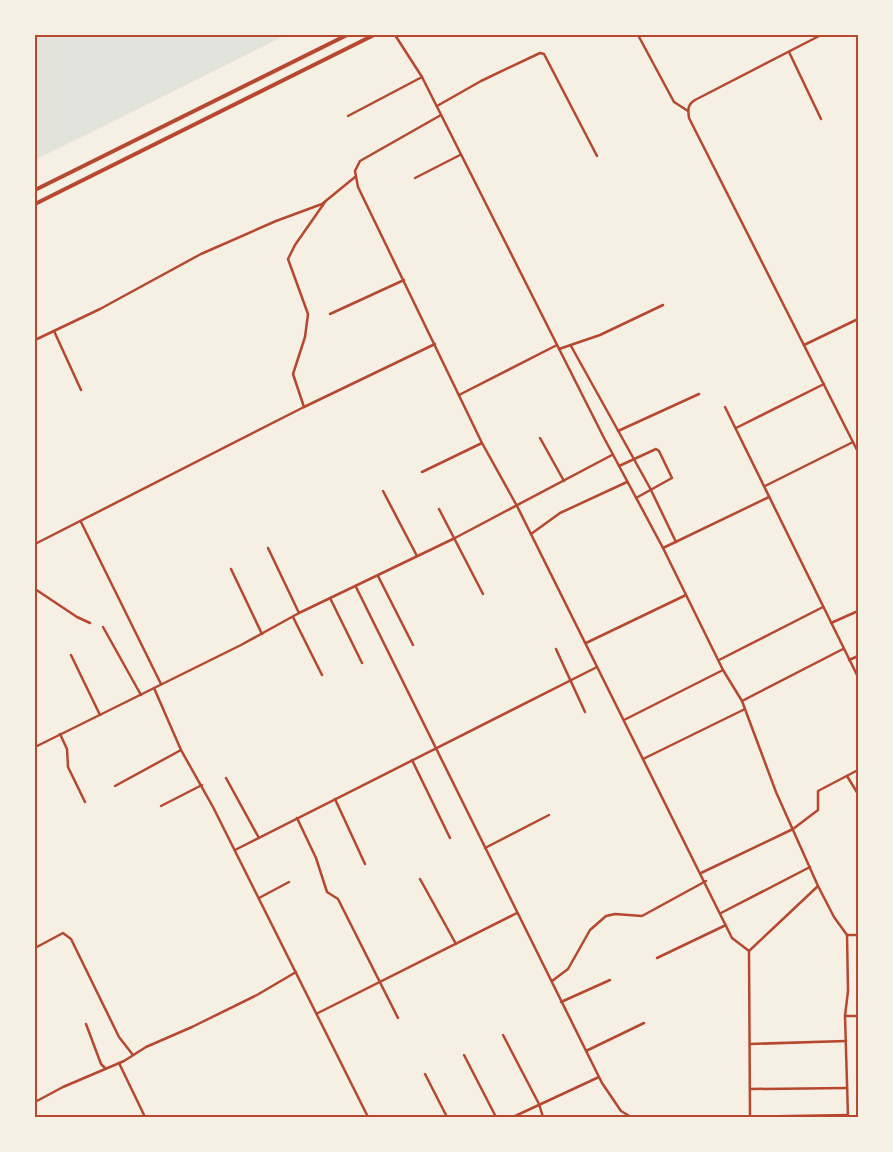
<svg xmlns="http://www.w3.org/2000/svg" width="893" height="1152" font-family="'Titillium Web',sans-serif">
<rect width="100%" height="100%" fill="#f6efe4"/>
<polygon fill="#e2e4dc" points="35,35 286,35 35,160"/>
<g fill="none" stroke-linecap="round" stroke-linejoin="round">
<g stroke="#b5482f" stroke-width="2.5">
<polyline points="395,35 422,77 603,436 663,548 723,670 742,701 776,792 818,886 834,917 847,935 848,991 845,1016 848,1117"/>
<polyline points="638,35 674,102 688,111"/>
<path d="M821,35L695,100C687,105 688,110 689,118L858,452"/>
<polyline points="789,52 821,119"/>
<polyline points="437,106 481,81 540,53 544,54 597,156"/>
<polyline points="441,115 360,161 355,171 358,187 482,443 517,506 732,938 749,951"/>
<polyline points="348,116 422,77"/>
<polyline points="415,178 460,155"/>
<polyline points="330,314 404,280"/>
<polyline points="54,331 81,390"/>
<polyline points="35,340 100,309 201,254 276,221 322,204 355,177"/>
<polyline points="804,345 858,319"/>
<polyline points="571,346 650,488 676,542"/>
<polyline points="559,349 600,335 663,305"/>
<polyline points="459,395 557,345"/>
<polyline points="304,407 293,374 305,337 308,314 288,259 295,245 325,202"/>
<polyline points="725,407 858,677"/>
<polyline points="736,428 824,384"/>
<polyline points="618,431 699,394"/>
<polyline points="540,438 564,481"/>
<polyline points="619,466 656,449 659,451 672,478 636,498"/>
<polyline points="422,472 482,443"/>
<polyline points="765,486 853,442"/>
<polyline points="383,491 417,556"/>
<polyline points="439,509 483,594"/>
<polyline points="81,522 161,684"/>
<polyline points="531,534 560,513 627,482"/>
<polyline points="35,544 304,407 435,344"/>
<polyline points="268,548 299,613"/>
<polyline points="663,548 769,497"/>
<polyline points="231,569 262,634"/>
<polyline points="378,576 413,645"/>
<polyline points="356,587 602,1083 621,1111 631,1117"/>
<polyline points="35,589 77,617 90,623"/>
<polyline points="330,598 362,663"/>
<polyline points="293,617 322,675"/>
<polyline points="831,623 858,611"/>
<polyline points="103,627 141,695"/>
<polyline points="586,643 686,595"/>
<polyline points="556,649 585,712"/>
<polyline points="71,655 100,715"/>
<polyline points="719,660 823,607"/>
<polyline points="849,660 858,656"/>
<polyline points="154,688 181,750 213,807 368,1117"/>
<polyline points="742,701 843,649"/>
<polyline points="624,720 723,670"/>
<polyline points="60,734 67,749 68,767 85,802"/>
<polyline points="35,747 241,645 299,613 455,538 612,455"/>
<polyline points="643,759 745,709"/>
<polyline points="412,760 450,838"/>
<polyline points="847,776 858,794"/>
<polyline points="226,778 259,838"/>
<polyline points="115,786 181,750"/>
<polyline points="335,799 365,864"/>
<polyline points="161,806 202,785"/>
<polyline points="297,818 316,858 327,892 338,899 398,1018"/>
<polyline points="485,848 549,815"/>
<polyline points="235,850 597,667"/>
<polyline points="701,873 793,829 818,810 818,791 858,770"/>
<polyline points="420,879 456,944"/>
<polyline points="259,898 289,882"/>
<polyline points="721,913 810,867"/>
<polyline points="847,935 858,935"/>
<polyline points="35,948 63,933 71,939 119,1037 133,1055"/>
<polyline points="657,958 726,925"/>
<polyline points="552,981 568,969 590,930 606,916 615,914 642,916 706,881"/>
<polyline points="561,1002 610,980"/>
<polyline points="318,1013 517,913"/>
<polyline points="845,1016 858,1016"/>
<polyline points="86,1024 101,1064 105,1068"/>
<polyline points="503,1035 539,1104 543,1117"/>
<polyline points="750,1044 846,1041"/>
<polyline points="586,1051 644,1023"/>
<polyline points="464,1055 496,1117"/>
<polyline points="119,1063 145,1117"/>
<polyline points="425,1074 447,1117"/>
<polyline points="751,1089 847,1088"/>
<polyline points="35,1102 63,1087 124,1061 146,1047 192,1027 257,995 296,972"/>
<polyline points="513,1117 599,1077"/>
<polyline points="723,1117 848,1115"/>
<polyline points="750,1117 749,951 818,886"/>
</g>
<g stroke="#b5482f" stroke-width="4">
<polyline points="35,190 347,35"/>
<polyline points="35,204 374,35"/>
</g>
</g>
<rect width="893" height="1152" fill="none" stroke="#f6efe4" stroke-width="72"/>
<rect x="36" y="36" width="821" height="1080" fill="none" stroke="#b5482f" stroke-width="2"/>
</svg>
